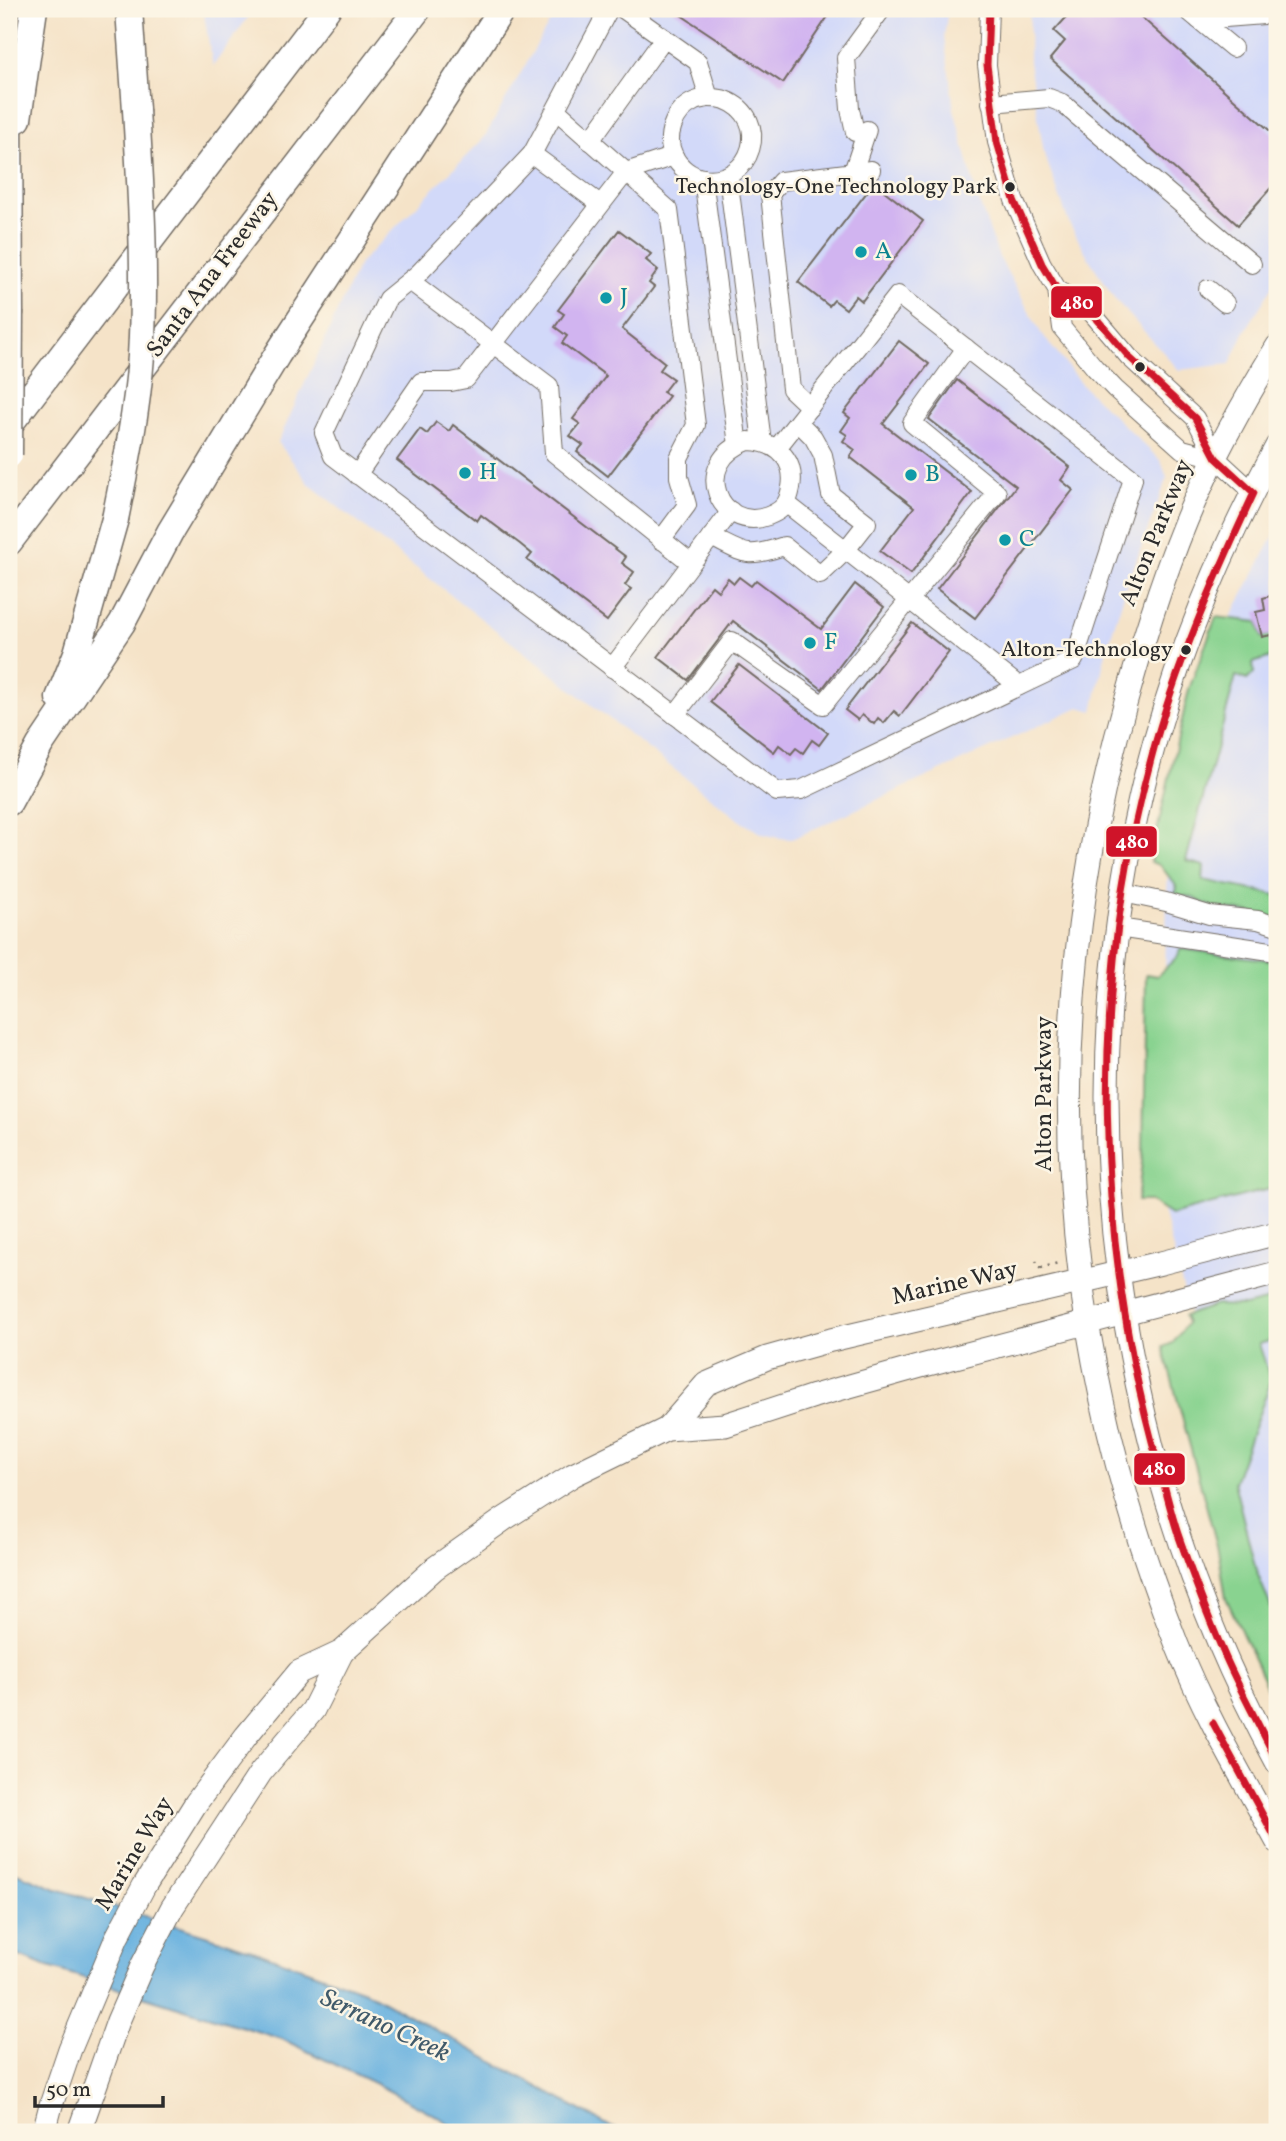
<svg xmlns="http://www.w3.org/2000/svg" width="1286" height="2141" font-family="Vollkorn,serif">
<rect width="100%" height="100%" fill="#fcf5e5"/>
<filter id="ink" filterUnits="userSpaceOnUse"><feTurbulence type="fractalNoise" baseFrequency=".0143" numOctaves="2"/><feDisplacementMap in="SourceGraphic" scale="14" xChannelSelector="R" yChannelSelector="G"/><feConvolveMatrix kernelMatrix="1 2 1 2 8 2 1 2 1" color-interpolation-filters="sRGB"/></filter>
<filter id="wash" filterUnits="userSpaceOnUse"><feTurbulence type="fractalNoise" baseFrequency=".00686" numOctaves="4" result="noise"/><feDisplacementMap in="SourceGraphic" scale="28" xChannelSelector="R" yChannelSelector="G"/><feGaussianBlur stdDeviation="1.57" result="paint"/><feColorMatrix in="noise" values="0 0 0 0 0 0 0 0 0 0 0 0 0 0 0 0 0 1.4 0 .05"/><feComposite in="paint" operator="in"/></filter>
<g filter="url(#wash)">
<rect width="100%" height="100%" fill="#f5e3c8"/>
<g fill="#d2d9f9">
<polygon points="203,9 254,9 213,66"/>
<polygon points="557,9 948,9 944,37 954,109 977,196 999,257 1041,333 1082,385 1161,461 1167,478 1127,585 1106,652 1093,711 1079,707 792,839 778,838 763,834 743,823 310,485 278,442 359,264 484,138"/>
<polygon points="1030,9 1277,9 1277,279 1244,333 1230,364 1179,370 1115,299 1091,262 1069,223 1044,153 1029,62"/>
<polygon points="1277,530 1277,1622 1256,1570 1159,1195 1168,861 1230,619"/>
</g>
<g fill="#89d390" stroke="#5a7f5e" stroke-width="2">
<path d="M1216,617L1258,622L1262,637L1277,633V655L1253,663L1254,673L1247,680L1236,676L1186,861L1204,866L1203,880L1277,895V919C1256,911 1233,912 1211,906C1195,901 1194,894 1175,896L1177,887L1160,865L1150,862L1189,689Z"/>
<polygon points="1180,949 1277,961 1277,1187 1171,1215 1149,1201 1137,1201 1143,1154 1146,974 1157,976 1178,956"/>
<polygon points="1277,1298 1277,1339 1259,1344 1271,1381 1234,1482 1256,1570 1277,1622 1277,1709 1226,1598 1218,1549 1163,1347 1173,1343 1187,1323 1184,1316 1216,1305 1245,1306"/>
</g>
<polygon fill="#67b1df" stroke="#496e85" stroke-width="2" points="9,1870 54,1888 244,1947 367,1992 620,2132 460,2132 439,2117 378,2085 282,2039 42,1965 9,1952"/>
<g id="blocks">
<g fill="#d1b4f0">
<polygon points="672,9 833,9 783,83"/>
<polygon points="1074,9 1132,9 1277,137 1277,181 1238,225 1050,59 1065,41 1054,31"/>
<polygon points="874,183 923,221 862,301 856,296 846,309 834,300 829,306 798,282"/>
<polygon points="619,230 651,254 646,260 658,270 649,283 654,287 622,329 665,363 660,370 673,379 663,392 669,396 608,476 577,452 583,445 570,436 580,424 573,419 606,376 562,343 567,336 555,327 564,314 558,310"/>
<polygon points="899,341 929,364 883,424 972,492 911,574 880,551 914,507 850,457 855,450 843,441 847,435 841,431 850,418 844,413"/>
<polygon points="957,380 1070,467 1061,480 1073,490 975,618 937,589 1016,486 929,419"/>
<polygon points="436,422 449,431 453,425 626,557 622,563 634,572 625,585 631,589 607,621 527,560 532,554 520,544 481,515 477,521 397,460 420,429 427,434"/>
<polygon points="739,577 751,586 756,580 821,629 855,584 884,607 822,689 733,621 688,680 658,657 712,586 718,591 728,578 734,583"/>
<polygon points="1277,594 1277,636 1272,637 1271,635 1262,637 1256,612 1265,610 1263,598"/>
<polygon points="912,623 949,652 900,716 894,711 884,723 878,718 874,724 862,715 858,720 845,710"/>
<polygon points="739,665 828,733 819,745 812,740 803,753 796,748 791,754 779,745 774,752 710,702"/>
</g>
</g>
</g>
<g filter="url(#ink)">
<use href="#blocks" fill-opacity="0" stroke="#726b62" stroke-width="2"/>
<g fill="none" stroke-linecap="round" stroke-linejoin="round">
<g stroke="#726b62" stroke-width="20">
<g id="minor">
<polyline points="609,9 532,154 419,273 387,299 324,433 333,456 777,792 801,790 1074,660 1133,479 898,295 777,448"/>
<polyline points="623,9 698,62 709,98"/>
<polyline points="989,9 987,65 997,142 1014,200 1042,264 1057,289 1091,312 1129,357 1195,418 1216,458 1254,493"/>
<polyline points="1186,9 1233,48"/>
<polyline points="1199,20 1277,14"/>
<path d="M709,98C714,98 720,98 725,100C773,118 752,186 703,178C691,176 679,167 674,156C664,137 674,111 693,102C698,99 704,99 709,98Z"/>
<polyline points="991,103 1049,98 1062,103 1252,264"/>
<polyline points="556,110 669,210 696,425 679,458 679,477 687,505 661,540"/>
<polyline points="855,132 850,109 846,58 882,9"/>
<polyline points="590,141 664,38"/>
<polyline points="532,154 600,204"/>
<polyline points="853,172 867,130"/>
<polyline points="728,176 762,442"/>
<polyline points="703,178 738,445"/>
<polyline points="410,281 549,386 554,453 691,563"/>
<polyline points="1057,289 1062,328 1095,368 1115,389 1182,449 1216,458"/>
<polyline points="1208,289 1225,303"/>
<polyline points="810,407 791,389 770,194 781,181 871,170"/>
<path d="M748,441C782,442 800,465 788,499C785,508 776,513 768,516C719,534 689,462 748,441Z"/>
<polyline points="357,475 421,382 451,382 466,379 626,172 674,156"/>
<polyline points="787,504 1019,686"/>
<path d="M711,537C746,554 745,559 784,546L820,575L845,551L867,523L831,495L823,455L813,437L798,422"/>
<polyline points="612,668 731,511"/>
<polyline points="675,715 732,641 823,705 997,493 912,423 966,348"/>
<polyline points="1123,893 1166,902 1209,915 1258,920 1277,926"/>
<polyline points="1118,928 1277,952"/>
</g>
</g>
<g stroke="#726b62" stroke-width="25">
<g id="major">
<path d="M1277,347C1247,396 1218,447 1195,500C1166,565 1145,633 1126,701C1035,1022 1054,1335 1177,1645C1204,1713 1242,1777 1277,1841"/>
<path d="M1277,446C1217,556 1168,677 1140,799C1067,1126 1117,1468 1277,1762"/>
<polyline points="667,1429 706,1384 767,1358 831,1340 1161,1263 1277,1233"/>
<polyline points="44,2132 51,2105 70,2049 117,1937 144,1886 196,1803 246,1736 299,1672 342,1652 435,1568 504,1519 573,1475 667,1429 725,1425 814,1396 921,1366 1277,1273"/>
<polyline points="79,2132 118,2021 142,1966 172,1908 261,1772 313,1710 342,1652"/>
</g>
</g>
<g stroke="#726b62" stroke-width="29">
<g id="highway">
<polyline points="129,9 136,110"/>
<polyline points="9,97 10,312"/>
<polyline points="18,119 34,9"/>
<polyline points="9,425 327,9"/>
<polyline points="9,542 418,9"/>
<polyline points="59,698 77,653 115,519"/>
<polyline points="9,802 40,745 122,623 170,532 277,355 502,9"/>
</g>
</g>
<g stroke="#726b62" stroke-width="2.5" stroke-dasharray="2 5" stroke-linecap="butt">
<polyline points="1036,1261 1041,1270"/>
<polyline points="1041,1268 1058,1263"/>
</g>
<use href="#minor" stroke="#fff" stroke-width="18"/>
<use href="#major" stroke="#fff" stroke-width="23"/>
<use href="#highway" stroke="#fff" stroke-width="26"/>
<g stroke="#726b62" stroke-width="29" stroke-linecap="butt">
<g id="highway-bridge">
<polyline points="9,455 10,312"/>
<path d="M115,519C126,465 137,411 141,356C146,274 141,192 136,110"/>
</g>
</g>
<use href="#highway-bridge" stroke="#fff" stroke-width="26"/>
<g stroke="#fcf5e5" stroke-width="12">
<g id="bus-1">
<path d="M989,9L987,65L997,142L1014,200L1042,264L1057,289L1091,312L1129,357L1195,418L1216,458L1254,493C1214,579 1175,667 1151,759C1089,988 1094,1239 1159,1467C1166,1490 1171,1514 1179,1537C1192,1574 1206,1612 1222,1649C1238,1687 1259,1724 1277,1762"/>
<polyline points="1213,1723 1277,1841"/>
</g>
</g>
<use href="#bus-1" stroke="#cf1429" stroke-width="7"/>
</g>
</g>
<g fill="#2b2b2b" stroke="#fcf5e5" stroke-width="2.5">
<circle cx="1010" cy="187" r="6"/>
<circle cx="1140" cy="367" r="6"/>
<circle cx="1186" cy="650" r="6"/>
</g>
<g fill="#0f9aa8" stroke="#fcf5e5" stroke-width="2.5">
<circle cx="861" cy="252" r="7"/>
<circle cx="606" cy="298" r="7"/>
<circle cx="465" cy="473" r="7"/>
<circle cx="911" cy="475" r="7"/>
<circle cx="1005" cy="540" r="7"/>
<circle cx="810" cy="643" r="7"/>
</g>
<g text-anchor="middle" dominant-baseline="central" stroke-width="5" stroke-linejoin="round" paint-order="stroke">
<g font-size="22" fill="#2b2b2b" stroke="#fcf5e5" text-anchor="end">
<text x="997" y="187">Technology-One Technology Park</text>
<text x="1173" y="650">Alton-Technology</text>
</g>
<g font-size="24" fill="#0d838f" stroke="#fcf5e5" text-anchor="start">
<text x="875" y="252">A</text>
<text x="620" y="298">J</text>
<text x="479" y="473">H</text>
<text x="925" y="475">B</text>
<text x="1019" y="540">C</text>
<text x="824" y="643">F</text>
</g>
<g font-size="24" fill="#2b2b2b" stroke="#fcf5e5">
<text transform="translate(213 275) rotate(-53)">Santa Ana Freeway</text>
<text transform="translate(1157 533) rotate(-68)">Alton Parkway</text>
<text transform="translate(1045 1094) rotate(-90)">Alton Parkway</text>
<text transform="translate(955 1284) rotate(-13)">Marine Way</text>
<text transform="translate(135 1854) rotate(-59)">Marine Way</text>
</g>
<g font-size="26" font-style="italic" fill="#405a6a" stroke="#fcf5e5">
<text transform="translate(385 2026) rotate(25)">Serrano Creek</text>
</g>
</g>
<g stroke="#fcf5e5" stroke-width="2.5">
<rect x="1050" y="285" width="53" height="34" rx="7" fill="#cf1429"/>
<rect x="1105" y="825" width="53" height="33" rx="7" fill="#cf1429"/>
<rect x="1133" y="1452" width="53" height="34" rx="7" fill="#cf1429"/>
</g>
<g font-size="19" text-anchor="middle" font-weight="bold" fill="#fff">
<text x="1077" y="309">480</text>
<text x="1132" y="848">480</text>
<text x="1159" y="1475">480</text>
</g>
<rect width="1286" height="2141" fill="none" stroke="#fcf5e5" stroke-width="35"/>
<path d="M35 2096v10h128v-10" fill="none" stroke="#2b2b2b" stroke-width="3.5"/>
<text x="46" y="2096" font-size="21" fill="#2b2b2b" stroke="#fcf5e5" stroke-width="5" paint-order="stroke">50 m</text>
</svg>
